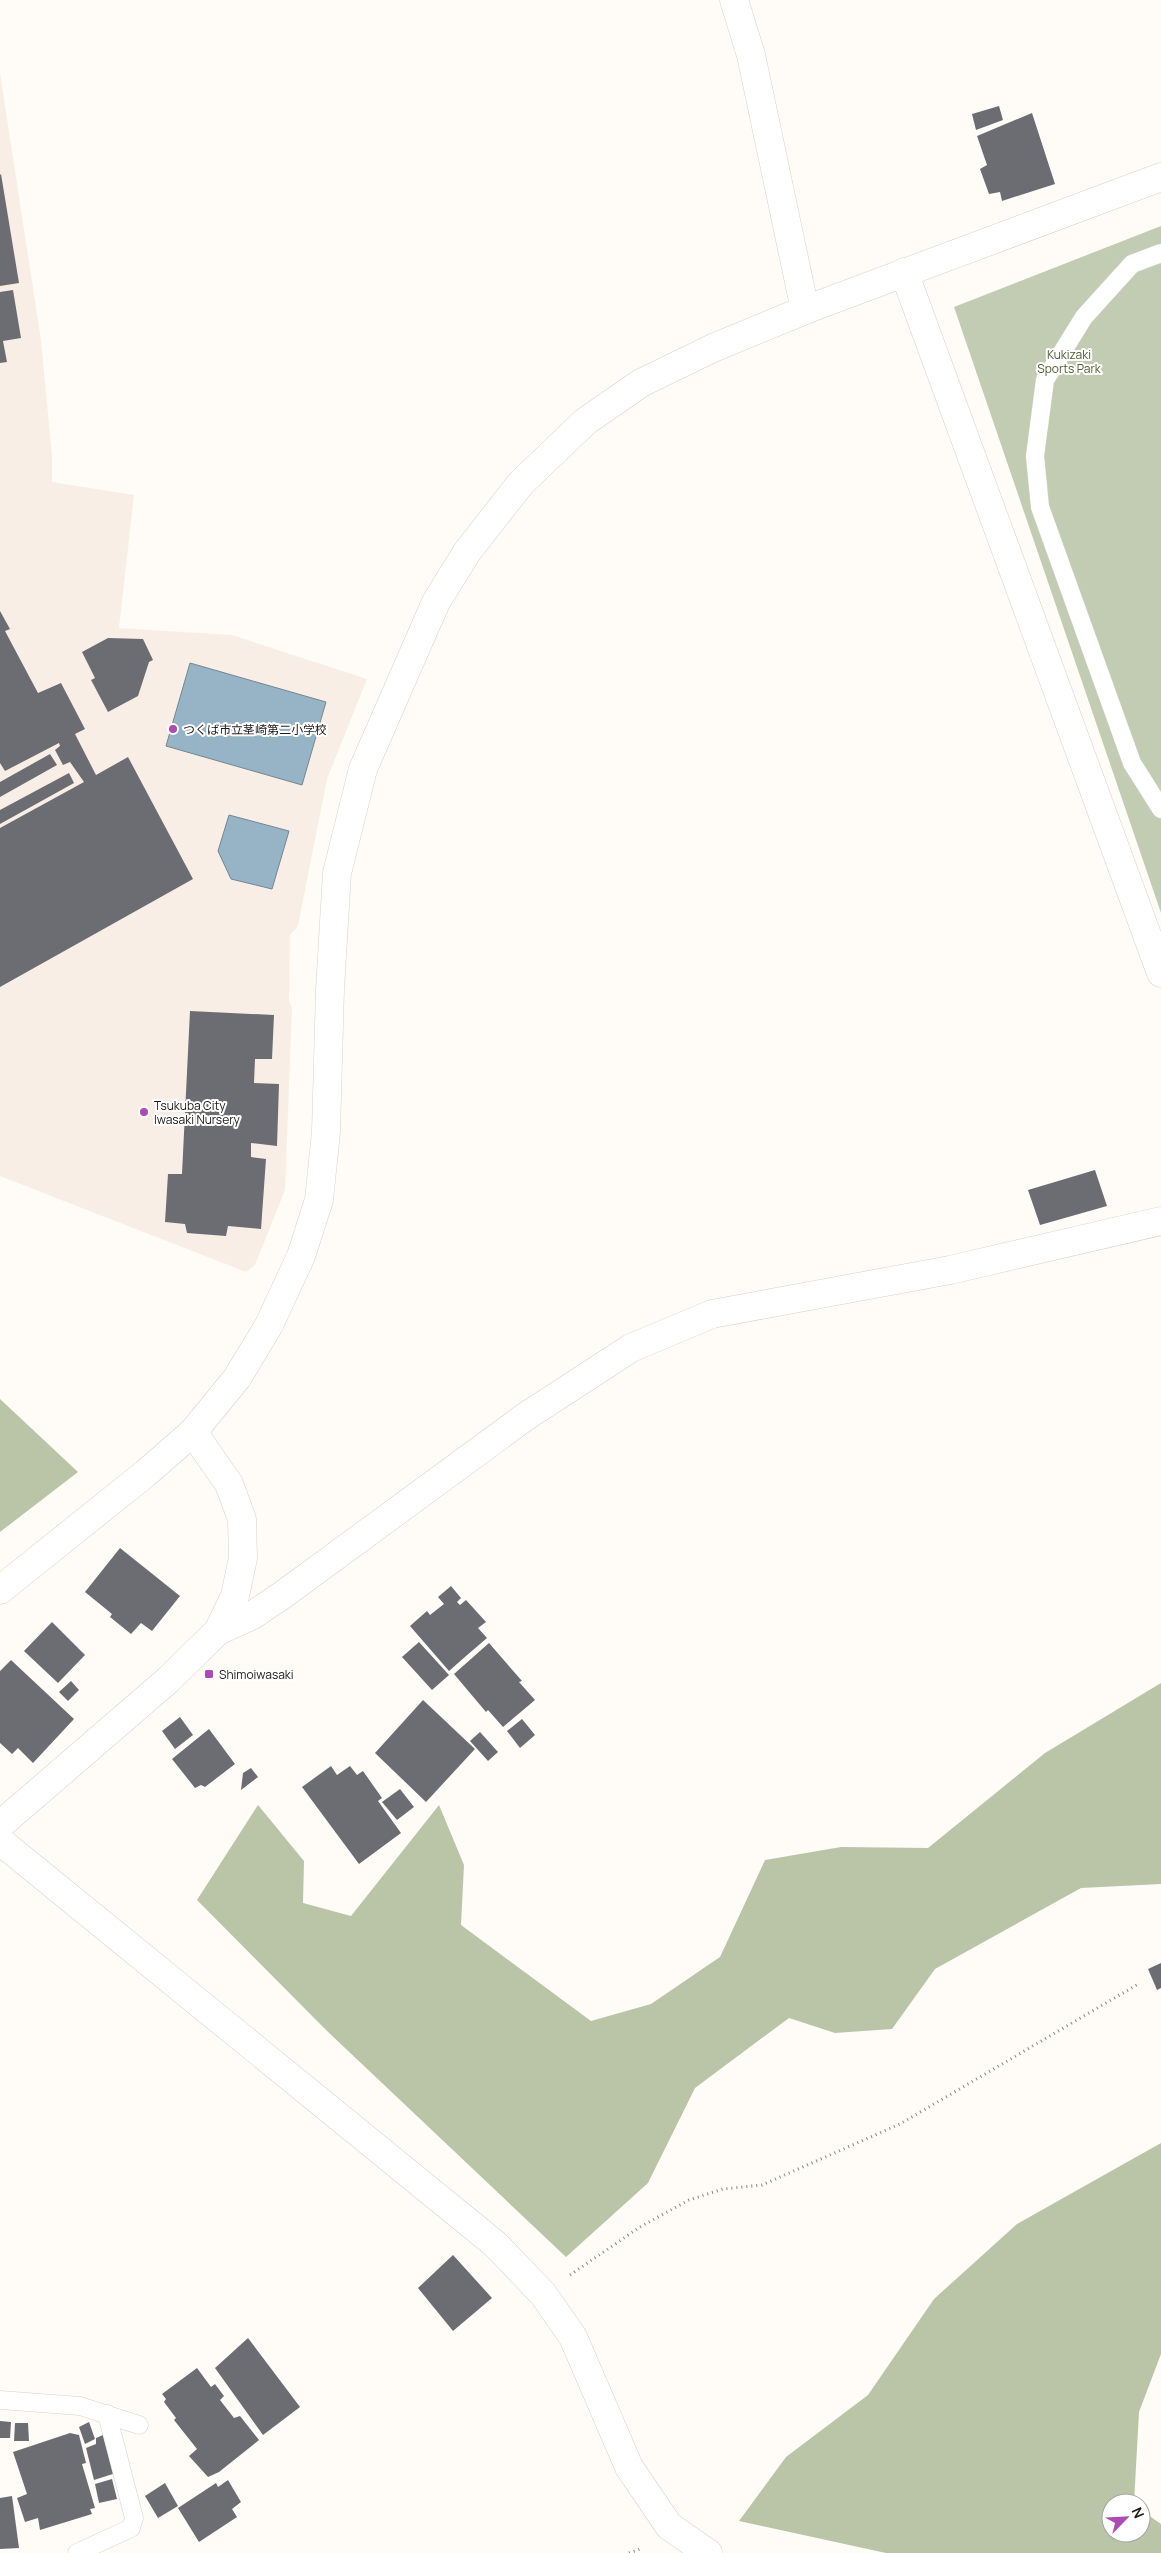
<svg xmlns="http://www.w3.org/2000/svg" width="1161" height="2553" font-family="Manrope,'Noto Sans JP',sans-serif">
<rect width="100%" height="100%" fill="#fffbf7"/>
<polygon fill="#f9eee6" points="0,73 41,340 52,456 52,482 134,495 119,628 232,635 367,679 327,779 298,926 290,935 289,1000 292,1008 285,1190 255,1265 246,1272 0,1176"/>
<polygon fill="#c2ccb2" points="1161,226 1161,913 954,307"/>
<g fill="#bac5a8">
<polygon points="0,1399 78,1472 0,1532"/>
<polygon points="1161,1683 1161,1884 1081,1888 935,1969 892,2029 835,2033 789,2018 695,2088 648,2183 566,2257 326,2030 197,1900 258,1805 304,1861 303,1903 351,1916 439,1805 464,1865 461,1925 591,2021 651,2004 720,1957 765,1860 841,1847 928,1848 1045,1753"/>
<polygon points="1161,2143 1161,2354 1139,2412 1134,2503 1111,2503 1111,2533 1141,2533 1141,2510 1161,2524 1161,2553 886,2553 739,2521 786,2457 868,2395 934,2299 1017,2224"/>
</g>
<g fill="#96b4c6" stroke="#728692">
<polygon points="190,663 326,702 302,785 166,746"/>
<polygon points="229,815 289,831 272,889 231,879 218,851"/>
</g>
<g fill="#6c6c73">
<polygon points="999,106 1003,120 976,130 972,114"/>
<polygon points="1032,113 1055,184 1002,201 1000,192 989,194 980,169 987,165 977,136"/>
<polygon points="1,174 19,283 0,286 0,175"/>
<polygon points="13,290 21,338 3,341 7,362 0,363 0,292"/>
<polygon points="0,611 10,629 5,631 38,693 61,683 85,729 75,734 96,775 128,757 193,879 0,987 0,828 84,782 70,762 63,765 55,750 60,746 59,743 5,771 0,763"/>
<polygon points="108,638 143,639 153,660 149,662 138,696 108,712 91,680 95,678 82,652"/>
<polygon points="50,754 57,765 0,797 0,782"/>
<polygon points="69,773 74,783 0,824 0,810"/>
<polygon points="190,1011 274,1015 272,1059 255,1059 254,1083 279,1084 277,1146 251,1143 251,1157 266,1159 261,1229 228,1226 226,1236 187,1233 185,1224 165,1222 168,1174 182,1174"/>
<polygon points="1095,1170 1107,1206 1040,1225 1028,1190"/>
<polygon points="120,1548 180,1596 152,1631 141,1623 131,1634 110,1617 112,1614 85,1592"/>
<polygon points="451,1586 461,1598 457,1602 460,1605 466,1600 486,1622 478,1628 487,1638 466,1656 462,1652 466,1656 449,1671 410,1626 427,1611 430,1615 444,1604 438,1597"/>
<polygon points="52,1622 85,1655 58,1683 24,1651"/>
<polygon points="419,1642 449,1675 432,1690 402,1657"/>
<polygon points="489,1643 522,1681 519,1682 535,1700 503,1727 488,1710 486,1712 454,1674"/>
<polygon points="11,1660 74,1719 33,1763 18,1748 12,1754 0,1743 0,1671"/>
<polygon points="71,1681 79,1690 68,1701 59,1692"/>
<polygon points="423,1700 475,1749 426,1802 375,1753"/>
<polygon points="180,1717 193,1735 175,1749 162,1731"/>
<polygon points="522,1719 535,1735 520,1748 507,1731"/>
<polygon points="209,1729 235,1764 205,1787 201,1785 195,1788 172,1759"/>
<polygon points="480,1732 498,1752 488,1761 470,1741"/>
<polygon points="331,1766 337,1775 350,1766 357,1775 363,1771 382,1798 378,1801 401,1833 359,1864 302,1787"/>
<polygon points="251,1768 258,1777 241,1790 243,1773"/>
<polygon points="400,1789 414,1807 397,1820 382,1802"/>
<polygon points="1161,1963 1161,1988 1157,1990 1148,1969"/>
<polygon points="453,2255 492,2298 453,2331 418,2288"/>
<polygon points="248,2338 300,2407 263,2435 215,2368"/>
<polygon points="197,2368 211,2387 215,2384 224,2396 220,2400 234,2418 240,2416 259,2440 219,2472 208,2477 189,2456 197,2449 174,2420 176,2418 164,2402 166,2399 162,2394"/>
<polygon points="0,2421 11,2422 10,2438 0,2438"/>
<polygon points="89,2422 95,2439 85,2444 79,2427"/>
<polygon points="15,2423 28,2423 29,2441 14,2441"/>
<polygon points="70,2433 79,2435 86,2463 82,2464 95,2508 90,2509 92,2514 40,2530 38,2518 25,2522 17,2498 27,2494 13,2452"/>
<polygon points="103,2435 107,2450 110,2450 116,2473 94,2480 86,2448 96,2444 96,2438"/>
<polygon points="112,2479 117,2499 99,2503 95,2484"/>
<polygon points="228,2480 241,2502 232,2509 237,2517 199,2542 178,2508 216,2483 218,2487"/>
<polygon points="165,2483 178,2506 158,2518 145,2496"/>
<polygon points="12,2496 19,2548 0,2549 0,2498"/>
</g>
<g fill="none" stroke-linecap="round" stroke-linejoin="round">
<g stroke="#d8d1cc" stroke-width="19">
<g id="service">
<polyline points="1161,253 1132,264 1084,317 1045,380 1035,456 1040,507 1132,763 1161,809"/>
<polyline points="0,2400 80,2406 139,2425"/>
<polyline points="77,2553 131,2528 134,2518 107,2414"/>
</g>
</g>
<g stroke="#d8d1cc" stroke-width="29">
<g id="minor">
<polyline points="734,0 751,55 805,310"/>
<polyline points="904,272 1161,973"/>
<polyline points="218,1631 253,1615 284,1594 525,1417 631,1348 712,1314 950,1270 1161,1221"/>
<polyline points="0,1825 168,1680 218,1631 235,1596 243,1558 242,1519 229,1484 193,1432"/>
<polyline points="0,1841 495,2244 543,2294 573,2337 629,2467 669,2526 708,2553"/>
</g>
</g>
<g stroke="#d8d1cc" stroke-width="29">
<polyline id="tertiary" points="0,1590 146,1473 193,1432 237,1378 269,1325 301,1256 319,1200 326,1132 330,989 337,873 363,769 436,602 467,552 521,483 586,421 641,383 713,348 805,310 1161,177"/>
</g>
<g stroke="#8a8683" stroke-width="3" stroke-dasharray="1 4" stroke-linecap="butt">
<polyline points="570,2275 640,2227 689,2200 723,2189 762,2185 900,2124 1140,1983"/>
<polyline points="629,2553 643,2548"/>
</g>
<use href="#service" stroke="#fff" stroke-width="18"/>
<use href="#minor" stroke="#fff" stroke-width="28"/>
<use href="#tertiary" stroke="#fff" stroke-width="28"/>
</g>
<g fill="#ab4bb3" stroke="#fff" stroke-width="2">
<circle cx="173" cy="729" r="5"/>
<circle cx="144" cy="1112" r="5"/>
<rect x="204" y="1669" width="10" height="10" rx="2.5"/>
</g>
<g text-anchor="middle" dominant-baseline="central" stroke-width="4" stroke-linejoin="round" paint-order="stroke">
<g font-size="12" fill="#4f5e30" stroke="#fff">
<text x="1069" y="354">Kukizaki<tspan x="1069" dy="14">Sports Park</tspan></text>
</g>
<g font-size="12" fill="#1d1a18" stroke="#fff" text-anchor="start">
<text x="183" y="729">つくば市立茎崎第二小学校</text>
<text x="154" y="1105">Tsukuba City<tspan x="154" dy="14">Iwasaki Nursery</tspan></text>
<text x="219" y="1674">Shimoiwasaki</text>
</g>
</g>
<g transform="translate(1126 2518) rotate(66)"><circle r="24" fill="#ffffff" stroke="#a5a3a3"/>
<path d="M0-4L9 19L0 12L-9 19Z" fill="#ab4bb3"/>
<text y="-8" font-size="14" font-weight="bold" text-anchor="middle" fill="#1d1a18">N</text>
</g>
</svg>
